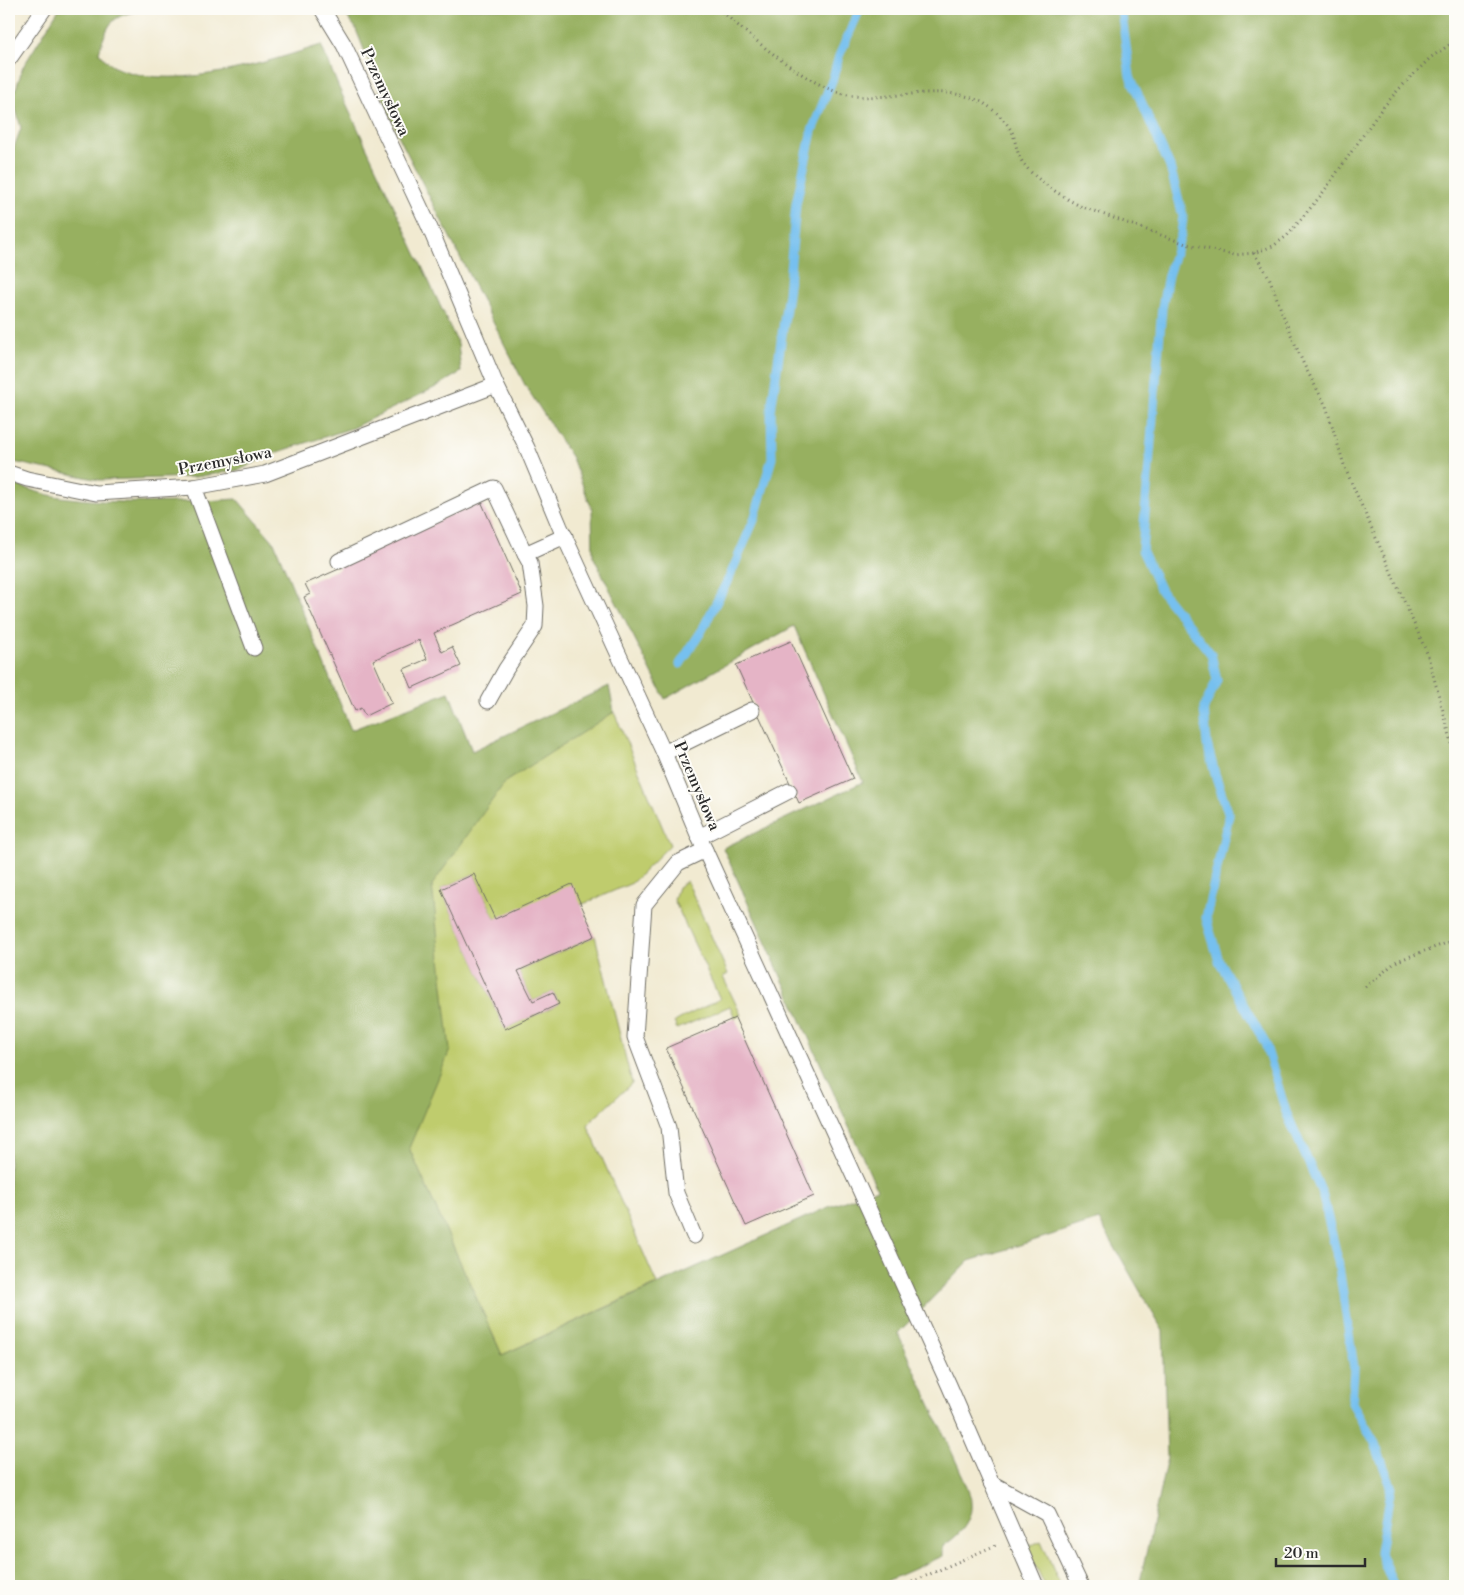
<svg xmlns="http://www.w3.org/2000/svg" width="1464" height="1595" font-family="'Libre Bodoni',serif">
<rect width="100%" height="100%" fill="#fdfcf7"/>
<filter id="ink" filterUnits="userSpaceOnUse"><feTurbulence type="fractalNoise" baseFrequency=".02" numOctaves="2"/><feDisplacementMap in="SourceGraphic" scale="10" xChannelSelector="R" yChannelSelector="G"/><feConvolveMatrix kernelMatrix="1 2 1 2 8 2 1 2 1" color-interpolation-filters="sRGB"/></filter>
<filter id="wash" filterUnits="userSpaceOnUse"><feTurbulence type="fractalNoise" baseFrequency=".0096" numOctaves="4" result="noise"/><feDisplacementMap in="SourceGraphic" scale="20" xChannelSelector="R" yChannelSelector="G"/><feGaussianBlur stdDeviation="1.12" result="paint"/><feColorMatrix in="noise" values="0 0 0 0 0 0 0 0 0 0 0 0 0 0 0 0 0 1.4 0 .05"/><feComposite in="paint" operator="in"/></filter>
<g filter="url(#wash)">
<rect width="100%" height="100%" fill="#f1ead1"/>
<g fill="#bfcc6d" stroke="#757c4c">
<polygon points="614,712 670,845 632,883 581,905 495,919 474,874 441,889 505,1029 559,1004 553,992 533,1001 518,971 595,936 632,1083 589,1123 588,1126 657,1284 502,1355 280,865"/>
<polygon points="687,881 728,974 723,977 741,1015 735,1018 730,1006 677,1029 674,1022 720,999 674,900 678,887"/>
<polygon points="1041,1541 1061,1586 1045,1586 1027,1547"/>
</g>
<g fill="#97b060" stroke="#616e46">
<path d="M59,9H146C112,17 110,17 99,52C103,57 109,64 115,67C173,93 264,63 321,45L339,88L458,344L461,372L436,387L352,428L269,455L240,470L195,477L99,480L9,461V161L21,128L13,98L23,67Z"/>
<path d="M341,9H1455V1586H1139L1167,1458L1163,1331L1099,1220L969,1261L898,1333L964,1479C966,1486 971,1495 971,1502C973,1523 958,1536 943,1546V1556L875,1586H320L315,1584L279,1579L267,1586H9V483C26,488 43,495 61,497C119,505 178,503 237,499L274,542L351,730L449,692L472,751L609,686L614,712L505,782L432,885L450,1050L409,1148L502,1355L826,1208L877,1189L723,848L863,782L794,626L665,699L593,556L592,509L572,458L525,385L398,135L355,27Z"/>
</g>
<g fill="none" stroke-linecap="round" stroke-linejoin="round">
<g stroke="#76c0ef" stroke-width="9">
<polyline points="1121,9 1130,76 1170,167 1183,216 1181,235 1168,275 1162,308 1142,550 1161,591 1211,654 1217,680 1204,708 1207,744 1215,774 1229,815 1206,918 1219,961 1265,1043 1286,1112 1322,1193 1338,1260 1354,1368 1352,1403 1374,1441 1391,1486 1380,1553 1394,1586"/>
<polyline points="680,664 701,632 729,578 754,520 772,458 771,410 788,294 796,204 812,131 833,78 839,56 860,9"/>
</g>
</g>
<g id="blocks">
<g fill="#e5b4c6">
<polygon points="481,501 522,594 434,633 442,652 452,647 461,666 412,688 404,669 427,659 419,640 373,660 392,703 365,716 361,708 355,711 304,597 310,594 305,584 339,569 339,565"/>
<polygon points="791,641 853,779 799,803 736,665"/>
<polygon points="474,874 495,919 572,884 595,936 518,971 533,1001 553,992 559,1004 505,1029 441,889"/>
<polygon points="735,1018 814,1196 746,1226 666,1048"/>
</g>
</g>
</g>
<g filter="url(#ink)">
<use href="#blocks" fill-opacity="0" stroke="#706e65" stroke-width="1"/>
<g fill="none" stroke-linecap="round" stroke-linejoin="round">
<g stroke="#706e65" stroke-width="17">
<g id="service">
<polyline points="322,9 344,45 429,226 496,385 527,448 560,527 664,753 699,837 949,1385 1036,1586"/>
<polyline points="9,59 44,9"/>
<polyline points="9,473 27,479 96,493 194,487 265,474 496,385"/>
<polyline points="194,487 254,648"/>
<polyline points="339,561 494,488 525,554"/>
<polyline points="488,701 506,669 535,626 536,606 530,563 525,554 565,536"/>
<polyline points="664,753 752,710"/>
<polyline points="699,837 789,791"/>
<polyline points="694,1236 676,1193 669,1127 635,1037 644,905 678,863 705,850"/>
<polyline points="991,1483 1047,1514 1081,1586"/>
</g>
</g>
<g stroke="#706e65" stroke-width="3" stroke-dasharray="1 4" stroke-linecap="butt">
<path d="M719,9C750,36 813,92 854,96C897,101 945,81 985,104C996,111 1008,123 1013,134C1016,144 1017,154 1023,163C1034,179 1063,197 1080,206L1186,244L1234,255L1254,253L1273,246L1287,236L1322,194L1380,111L1398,90L1430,58L1455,41"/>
<polyline points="1254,253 1269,277 1286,323 1304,365 1326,406 1345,468 1427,653 1455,754"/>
<polyline points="1365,987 1397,961 1455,940"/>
<polyline points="903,1586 996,1545"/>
</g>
<use href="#service" stroke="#fff" stroke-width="15"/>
</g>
</g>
<g text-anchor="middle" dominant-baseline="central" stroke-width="4" stroke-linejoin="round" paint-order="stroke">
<g font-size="16" fill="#2b2b2b" stroke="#fdfcf7">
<text transform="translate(385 92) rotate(65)">Przemysłowa</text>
<text transform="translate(225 461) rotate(-11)">Przemysłowa</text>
<text transform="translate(697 786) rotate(67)">Przemysłowa</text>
</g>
</g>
<rect width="1464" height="1595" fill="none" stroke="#fdfcf7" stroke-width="30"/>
<path d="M1276 1558v8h89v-8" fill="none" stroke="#2b2b2b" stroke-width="2.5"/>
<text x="1284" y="1558" font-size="15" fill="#2b2b2b" stroke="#fdfcf7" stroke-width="4" paint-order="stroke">20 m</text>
</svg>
